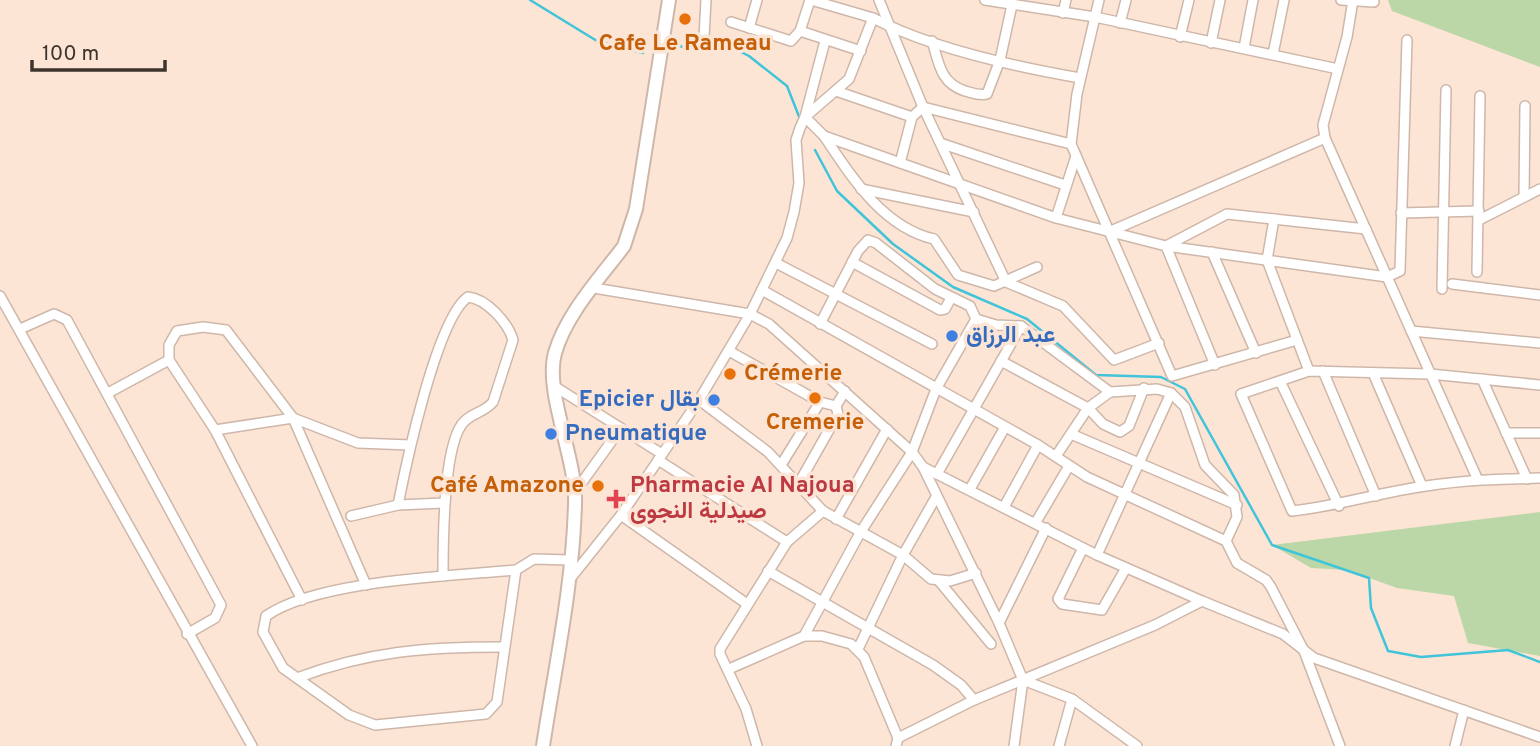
<svg xmlns="http://www.w3.org/2000/svg" width="1540" height="746" font-family="Overpass,Vazirmatn,sans-serif">
<rect width="100%" height="100%" fill="#fde5d6"/>
<g fill="#bcd7a7">
<polygon points="1388,0 1540,0 1540,67 1392,11"/>
<polygon points="1540,512 1540,656 1468,643 1454,596 1397,588 1347,570 1311,568 1272,545"/>
</g>
<g fill="none" stroke-linecap="round" stroke-linejoin="round">
<g stroke="#40c4d9" stroke-width="2.5">
<polyline points="530,0 597,41 643,53"/>
<polyline points="677,45 689,49 729,46 749,56 787,86 800,119"/>
<polyline points="815,150 837,191 893,244 953,287 1027,319 1096,375 1161,377 1185,389 1272,545 1369,578 1371,608 1388,651 1421,657 1508,650 1540,662"/>
</g>
<g stroke="#ceb7a9" stroke-width="12">
<g id="street">
<polyline points="811,0 873,18"/>
<polyline points="879,0 923,107 1006,282 1063,306 1114,360 1159,343"/>
<polyline points="985,0 1095,17 1338,69"/>
<polyline points="1099,0 1077,94 1071,144 1172,376 1297,340"/>
<polyline points="1341,0 1374,2"/>
<polyline points="1353,0 1347,37 1323,125 1325,138 1477,478"/>
<polyline points="1063,13 1066,0"/>
<polyline points="731,22 791,41 800,31 810,0"/>
<polyline points="1120,23 1126,0"/>
<polyline points="749,28 757,0"/>
<polyline points="800,31 861,51"/>
<polyline points="704,37 706,0"/>
<polyline points="1180,37 1189,0"/>
<polyline points="825,41 805,117 824,136 1056,218 1166,246 1387,277 1400,271 1407,40"/>
<path d="M932,41C939,63 940,83 965,91C973,93 979,96 987,94L1000,60L1012,5"/>
<polyline points="1211,43 1220,0"/>
<polyline points="1244,48 1253,0"/>
<polyline points="1273,54 1284,0"/>
<polyline points="836,91 912,117"/>
<path d="M824,136C852,178 883,227 934,239L958,275L994,286L1037,267"/>
<polyline points="943,144 1065,185"/>
<polyline points="900,163 912,117 923,107 1071,144"/>
<polyline points="861,189 974,212"/>
<polyline points="1524,197 1525,106"/>
<polyline points="1401,213 1479,211"/>
<polyline points="1056,218 1076,156"/>
<polyline points="1274,219 1267,260 1309,371"/>
<polyline points="1479,220 1540,189"/>
<polyline points="1111,231 1325,138"/>
<polyline points="1212,252 1256,353"/>
<polyline points="852,262 940,310 945,309 951,298"/>
<polyline points="776,263 932,344"/>
<polyline points="1477,272 1480,96"/>
<polyline points="1452,284 1540,295"/>
<polyline points="594,288 750,314 769,324 912,452 923,467 999,623 1023,680 1014,746"/>
<polyline points="1442,289 1446,90"/>
<polyline points="762,290 1038,445 1087,477 1226,541"/>
<polyline points="0,296 252,746"/>
<polyline points="976,319 996,325 1021,326 1110,392 1157,389 1171,393 1185,407 1205,465 1234,495 1237,517 1226,541 1237,563 1266,580 1271,587 1304,651 1340,746"/>
<polyline points="20,329 54,314 67,320 221,605 215,618 187,634"/>
<polyline points="1411,331 1540,343"/>
<polyline points="729,351 820,402 836,406 845,391"/>
<polyline points="169,360 215,430 302,600"/>
<polyline points="1001,361 1088,408 1103,424 1120,432 1129,426 1144,388"/>
<polyline points="1215,365 1166,246 1227,214 1366,229"/>
<polyline points="1323,371 1376,496"/>
<polyline points="1373,373 1422,486"/>
<polyline points="1482,379 1527,479"/>
<polyline points="1280,381 1339,506"/>
<path d="M1540,385L1430,374L1309,371L1241,394L1292,511C1338,506 1381,492 1426,486C1464,480 1501,479 1540,478"/>
<polyline points="554,386 662,454"/>
<polyline points="108,393 169,360 169,345 177,331 203,327 226,330 293,418 366,585"/>
<polyline points="699,400 768,452 823,511"/>
<polyline points="215,430 293,418 358,443 410,445"/>
<polyline points="1506,433 1540,433"/>
<polyline points="1071,434 1237,505"/>
<polyline points="1056,456 1088,408 1110,392"/>
<polyline points="658,460 787,542"/>
<polyline points="781,465 820,402"/>
<polyline points="923,467 1097,555 1202,601"/>
<polyline points="937,474 1021,326"/>
<polyline points="799,483 838,414 836,406"/>
<polyline points="970,489 1005,427"/>
<polyline points="575,492 621,428"/>
<path d="M398,505C406,464 437,318 468,297C487,299 508,323 513,340L493,402C484,413 470,413 462,424C443,450 443,542 443,576"/>
<polyline points="1004,507 1038,445"/>
<polyline points="621,515 747,604"/>
<polyline points="351,516 398,505 443,503"/>
<polyline points="836,519 887,429"/>
<polyline points="1036,522 1069,466"/>
<polyline points="1083,548 1058,599 1062,604 1102,610 1126,568"/>
<polyline points="1097,555 1171,393"/>
<path d="M516,570L497,702L486,714L375,725L349,715L283,668L263,632L266,616C317,580 452,576 516,570L534,559L570,560"/>
<polyline points="768,571 933,665 961,685 974,700"/>
<path d="M570,579L621,515L699,400L750,314L787,238L794,212L799,183L796,140L800,128L805,117L849,79L873,18C930,48 1017,67 1080,78"/>
<polyline points="939,581 991,644"/>
<polyline points="999,623 1046,528"/>
<polyline points="804,636 860,533 912,452 936,389 976,319 970,306 935,289 876,243 868,240 858,251 820,324"/>
<polyline points="858,649 903,555 936,497"/>
<polyline points="729,669 804,636 822,636 851,644 864,657 898,738 896,746"/>
<path d="M297,678C368,651 427,647 503,647"/>
<polyline points="1023,680 1072,699 1137,746"/>
<polyline points="898,738 974,700 1155,625 1202,601 1283,634 1314,658 1540,737"/>
<polyline points="757,746 746,709 720,654 720,649 787,542 823,511 903,555 931,579 950,581 976,573"/>
<polyline points="1059,746 1072,699"/>
<polyline points="1455,746 1464,710"/>
</g>
</g>
<g stroke="#ceb7a9" stroke-width="16">
<path id="secondary" d="M543,746C555,667 573,585 575,504C577,459 544,392 555,353C566,314 600,278 624,246L636,209L669,0"/>
</g>
<use href="#street" stroke="#fff" stroke-width="9"/>
<use href="#secondary" stroke="#fff" stroke-width="12"/>
</g>
<g fill="#e8710a" stroke="#fde5d6" stroke-width="2.5">
<circle cx="685" cy="19" r="7"/>
<circle cx="730" cy="374" r="7"/>
<circle cx="815" cy="398" r="7"/>
<circle cx="598" cy="486" r="7"/>
</g>
<g fill="#3f7fe0" stroke="#fde5d6" stroke-width="2.5">
<circle cx="952" cy="336" r="7"/>
<circle cx="714" cy="400" r="7"/>
<circle cx="551" cy="434" r="7"/>
</g>
<path fill="#e0444e" stroke="#fde5d6" stroke-width="2.5" d="M612.5 488.5h7v7h7v7h-7v7h-7v-7h-7v-7h7z"/>
<g text-anchor="middle" dominant-baseline="central" stroke-width="7" stroke-linejoin="round" paint-order="stroke">
<g font-size="23" font-weight="bold" fill="#c56008" stroke="#fde5d6">
<text x="685" y="44">Cafe Le Rameau</text>
<text x="744" y="374" text-anchor="start">Crémerie</text>
<text x="815" y="423">Cremerie</text>
<text x="584" y="486" text-anchor="end">Café Amazone</text>
</g>
<g font-size="23" font-weight="bold" fill="#366cbe" stroke="#fde5d6" text-anchor="start">
<text x="966" y="336">عبد الرزاق</text>
<text x="700" y="400" text-anchor="end">Epicier بقال</text>
<text x="565" y="434">Pneumatique</text>
</g>
<g font-size="23" font-weight="bold" fill="#be3a42" stroke="#fde5d6" text-anchor="start">
<text x="630" y="486">Pharmacie Al Najoua<tspan x="630" dy="26">صيدلية النجوى</tspan></text>
</g>
</g>
<path d="M32 60v10h133v-10" fill="none" stroke="#3d342e" stroke-width="3.5"/>
<text x="42" y="60" font-size="21" fill="#3d342e" stroke="#fde5d6" stroke-width="5" paint-order="stroke">100 m</text>
</svg>
